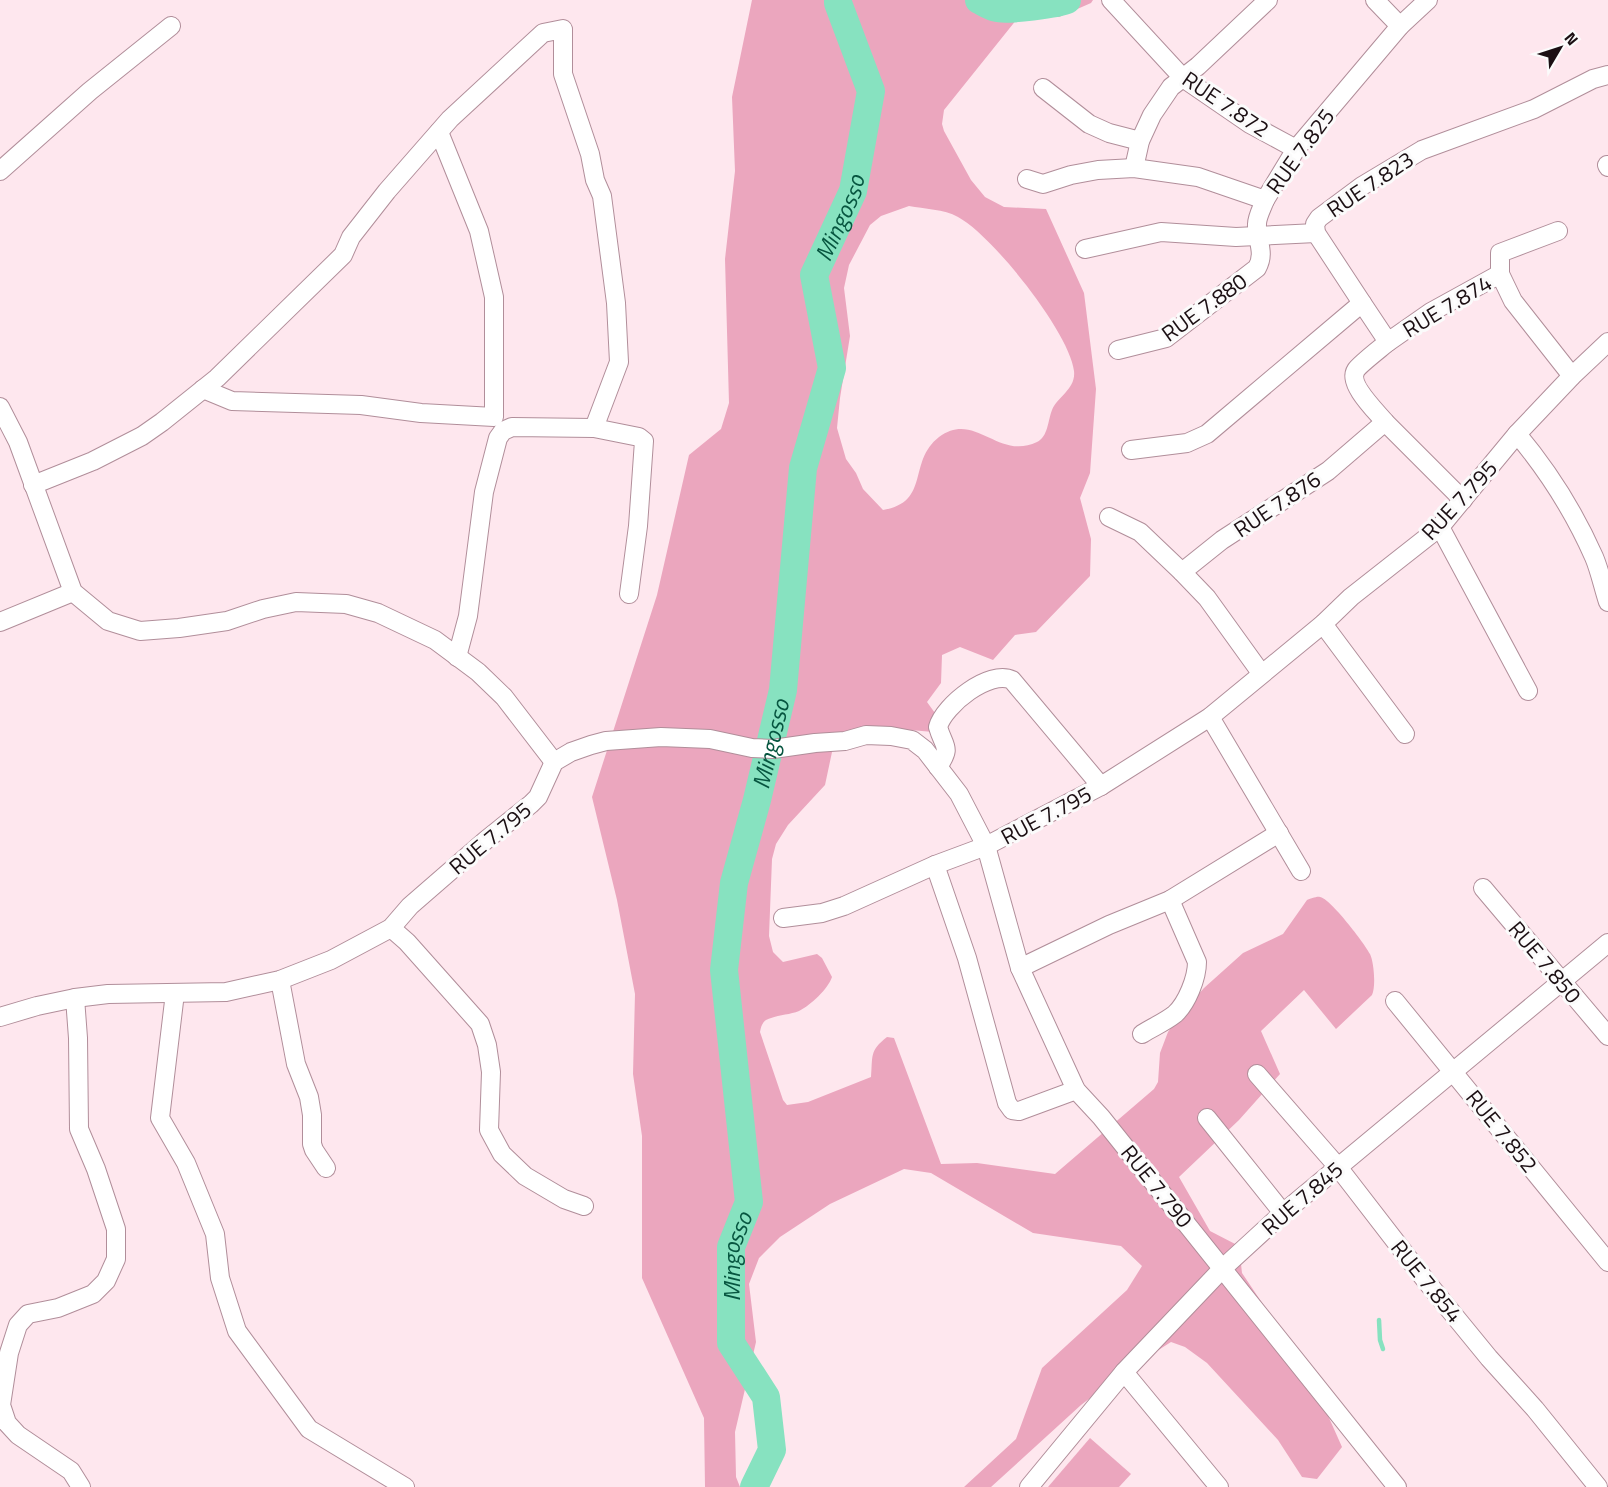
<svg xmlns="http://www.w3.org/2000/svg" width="1608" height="1487" font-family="'Titillium Web',sans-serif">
<rect width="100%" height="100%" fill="#fee7ee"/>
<g fill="#eba6be" fill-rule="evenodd">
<path d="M752,0H1093L1091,3L1059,17L1030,12L1017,19L944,110L942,124L944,131L971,180L985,197L1004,207L1046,209L1084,293L1096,389L1090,473L1080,498L1091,539L1090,576L1036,632L1015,635L993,660L960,647L942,655L941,683L927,702L940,720L933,732L877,727L835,738L825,785L788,825L776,844L772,859L769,936L773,952L783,962L817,954L822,958L832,977C828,989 811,1005 799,1011C789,1015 776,1015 766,1020C762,1023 761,1027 760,1032L783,1100L787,1105L808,1102L871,1077C873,1056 869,1051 887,1037L894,1038L941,1164L977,1163L1055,1174L1154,1089L1158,1082L1160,1053L1168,1032L1180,1015L1204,988L1243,953L1283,934L1307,900C1310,899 1317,896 1320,897C1330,898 1365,944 1370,954C1374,962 1376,987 1372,995L1336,1029L1304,990L1261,1031L1280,1074L1239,1120L1179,1177L1210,1231L1239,1246L1242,1273L1309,1373L1342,1447L1317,1479L1302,1477L1278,1440L1207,1363L1185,1347L1171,1342L1124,1372L1081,1405L991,1487H964L1016,1439L1042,1368L1127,1290L1142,1266L1121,1246L1033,1233L931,1173L904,1169L830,1204L780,1237L759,1258L749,1284L756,1342L735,1432L736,1477L740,1487H705L704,1418L642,1278V1136L633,1074L635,994L617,900L592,797L657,595L689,455L721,429L729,403L725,259L735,171L732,97ZM909,206C924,209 944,209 958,217C992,235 1070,333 1074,371C1076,389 1058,396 1052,410C1048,420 1048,437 1037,442C998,461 975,410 939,437C907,462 931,502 883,510L863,489L856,473L846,459L837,428L840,398L850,336L844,288L849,265L870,225L881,216Z"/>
<polygon points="1090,1438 1131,1474 1119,1487 1048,1487"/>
</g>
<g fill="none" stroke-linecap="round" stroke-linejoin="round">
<polyline stroke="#87e2c0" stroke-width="4.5" points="1379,1320 1380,1340 1383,1349"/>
<g stroke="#87e2c0" stroke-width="28">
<path d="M979,0C985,3 991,7 997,8C1006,11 1059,4 1067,0"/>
<path id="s1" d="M754,1487L772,1450L766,1397L731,1343V1247L749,1202L724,970L734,883L757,800L783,690L803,468L832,368L814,275L853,191L871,91L838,3V0"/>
</g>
<g stroke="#b18e9a" stroke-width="20">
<g id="street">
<polyline points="1111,0 1183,78 1250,124 1296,149"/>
<polyline points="1375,0 1400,26"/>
<polyline points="1043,88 1089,124 1109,133 1140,141"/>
<polyline points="1607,165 1608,167"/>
<polyline points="1134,168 1140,141 1152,115 1171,87 1198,66 1268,0"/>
<polyline points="0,171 90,91 171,26"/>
<polyline points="1027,179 1043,184 1071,175 1098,170 1134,168 1198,177 1265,200 1296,149 1400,26 1428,0"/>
<polyline points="1085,249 1161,232 1236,237 1316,233"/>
<polyline points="1500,274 1500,253 1558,231"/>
<polyline points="1362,303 1388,342 1431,312 1500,274 1513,301 1572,376"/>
<path d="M1118,350L1166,338L1257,268C1266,252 1256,240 1257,224C1257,217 1262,208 1265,200"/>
<polyline points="203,389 232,401 361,405 421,413 494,417 494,297 479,231 439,132"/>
<polyline points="0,407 18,442 73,592 108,621 140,631 179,628 227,621 263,609 296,602 346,604 378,613 435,640 478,672 504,697 554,762"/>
<path d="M1385,422C1377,412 1347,384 1356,370C1360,364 1381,348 1388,342"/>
<path d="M1517,434C1548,471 1575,514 1594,557C1600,571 1603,587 1608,602"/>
<polyline points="1131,450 1187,443 1207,434 1362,303 1316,233 1315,224 1319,218 1362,186 1422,150 1534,109 1593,79 1608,75"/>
<polyline points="33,485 93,461 142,436 162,422 217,378 343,255 351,237 387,191 450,119 543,33 563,29 563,74 590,154 595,180 602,196 616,303 619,362 594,428"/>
<polyline points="1109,517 1140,532 1182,572"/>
<polyline points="1440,527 1528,691"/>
<polyline points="0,622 73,592"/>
<polyline points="1323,624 1405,734"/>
<polyline points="457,657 468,616 484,492 498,438 503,431 512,427 594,428 639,437 644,441 638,526 629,594"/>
<polyline points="1261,673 1207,598 1182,572 1222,540 1328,471 1385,422 1463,500"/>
<polyline points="1210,717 1301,871"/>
<path d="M938,767C952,746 944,748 938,727C944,705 990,669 1012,680L1101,786"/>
<polyline points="935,865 967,958 1007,1103 1012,1110 1019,1111 1076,1090"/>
<polyline points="1483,888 1608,1036"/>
<polyline points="783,918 822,913 844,906 935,865 986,846 1101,786 1210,717 1323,624 1351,597 1440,527 1517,434 1572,376 1608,342"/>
<polyline points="391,928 407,942 480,1024 487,1045 491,1072 489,1130 502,1154 525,1176 564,1199 584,1206"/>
<polyline points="1020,968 1109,925 1170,900 1279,833"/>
<polyline points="280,980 296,1064 309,1097 312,1115 312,1144 314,1150 326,1168"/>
<polyline points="175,993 160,1118 186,1163 215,1234 220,1278 237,1331 309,1429 405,1487"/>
<polyline points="75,998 78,1038 79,1129 96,1169 116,1229 116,1259 106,1281 93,1294 58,1308 28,1314 18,1325 9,1353 1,1405 7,1423 18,1435 71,1471 81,1487"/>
<polyline points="1395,1001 1608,1262"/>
<polyline points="0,1017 37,1006 75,998 108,994 226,992 280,980 331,960 391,928 410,906 486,840 531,804 538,797 554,762 571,752 591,745 606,741 661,737 710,739 752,748 773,749 815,743 845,741 866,735 891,736 912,740 925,750 959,794 986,846 1020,968 1076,1090 1101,1117 1397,1487"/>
<path d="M1142,1034C1153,1027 1165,1022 1175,1014C1187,1003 1197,978 1197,962L1170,900"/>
<polyline points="1257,1074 1338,1167 1426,1281 1489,1358 1535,1409 1598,1487"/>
<polyline points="1207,1118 1283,1213"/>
<polyline points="1124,1372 1219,1487"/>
<polyline points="1029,1487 1124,1372 1223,1268 1283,1213 1608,943"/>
</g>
</g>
<use href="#street" stroke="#fff" stroke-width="18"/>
</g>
<g text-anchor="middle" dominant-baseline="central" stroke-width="6" stroke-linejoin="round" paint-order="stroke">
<g font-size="22" fill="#1b0f13" stroke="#fbfbfb">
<text transform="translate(1226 104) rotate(34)">RUE 7.872</text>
<text transform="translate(1300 151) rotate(-54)">RUE 7.825</text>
<text transform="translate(1370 184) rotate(-34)">RUE 7.823</text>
<text transform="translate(1447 306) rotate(-31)">RUE 7.874</text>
<text transform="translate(1204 307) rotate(-36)">RUE 7.880</text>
<text transform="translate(1459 500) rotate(-47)">RUE 7.795</text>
<text transform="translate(1277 504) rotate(-34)">RUE 7.876</text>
<text transform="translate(1046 815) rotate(-28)">RUE 7.795</text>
<text transform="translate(490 838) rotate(-40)">RUE 7.795</text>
<text transform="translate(1545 962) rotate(50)">RUE 7.850</text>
<text transform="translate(1502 1131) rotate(51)">RUE 7.852</text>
<text transform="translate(1157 1186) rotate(51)">RUE 7.790</text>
<text transform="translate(1302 1198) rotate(-41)">RUE 7.845</text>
<text transform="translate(1427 1281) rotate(51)">RUE 7.854</text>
</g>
<g font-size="24" font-style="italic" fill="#075640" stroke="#fbfbfb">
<text stroke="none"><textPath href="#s1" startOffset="1308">Mingosso</textPath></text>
<text stroke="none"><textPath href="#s1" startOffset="768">Mingosso</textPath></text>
<text stroke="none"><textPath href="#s1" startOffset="246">Mingosso</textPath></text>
</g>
</g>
<g transform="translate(1560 48) rotate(51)" stroke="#fbfbfb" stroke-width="4.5" paint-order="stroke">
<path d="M0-4.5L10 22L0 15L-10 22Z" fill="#1b0f13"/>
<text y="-9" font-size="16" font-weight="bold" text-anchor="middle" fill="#1b0f13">N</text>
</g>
</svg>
